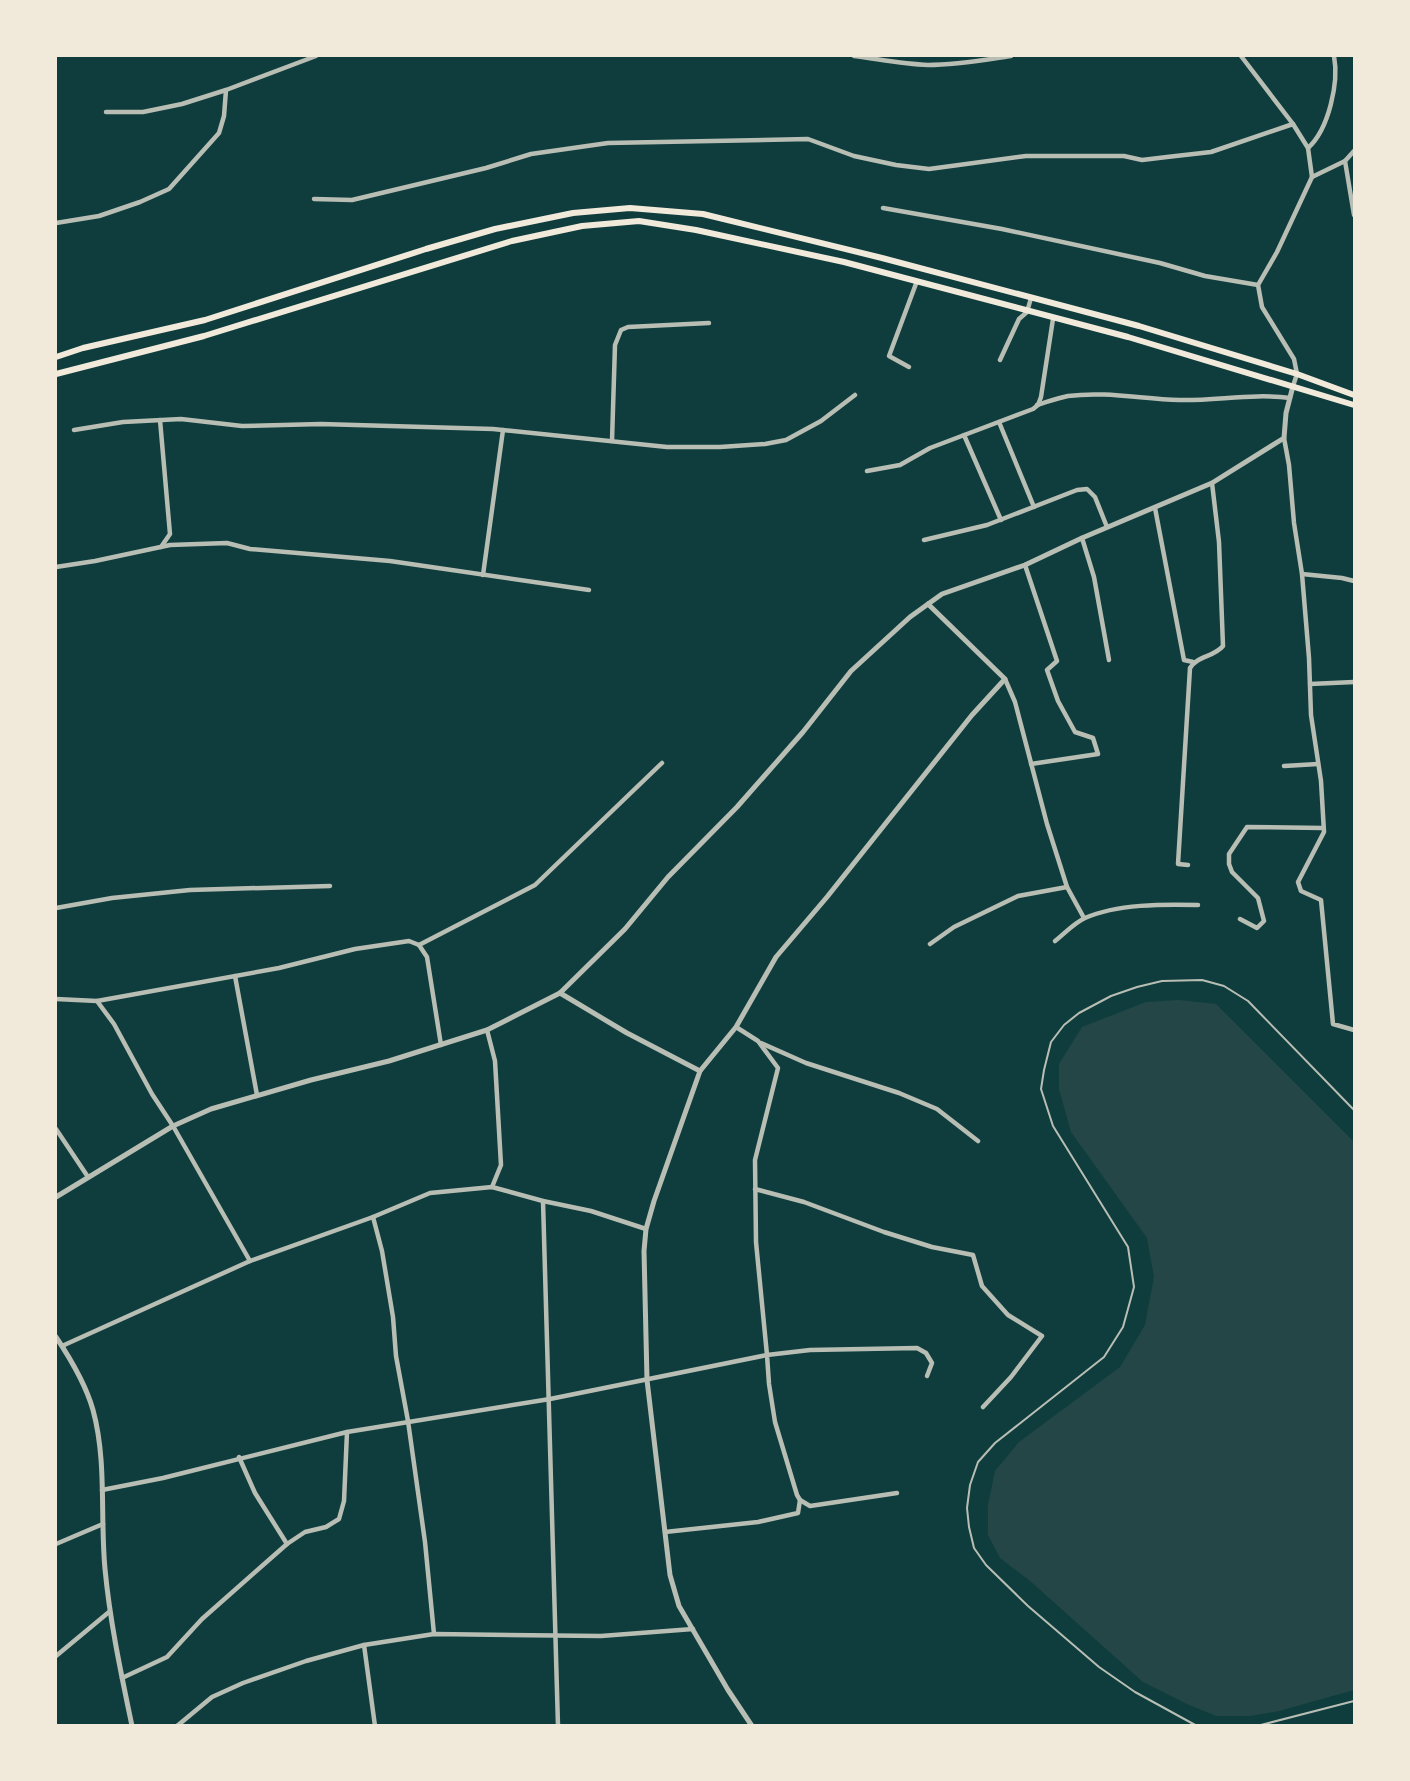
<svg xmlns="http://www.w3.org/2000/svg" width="1410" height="1781" font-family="Commissioner,sans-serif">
<rect width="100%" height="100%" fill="#0f3d3e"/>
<polygon fill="#244646" points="1179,1000 1216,1004 1354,1142 1354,1690 1279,1711 1250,1716 1216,1716 1187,1704 1143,1682 1029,1580 1000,1558 988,1535 988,1505 995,1471 1019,1442 1120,1367 1145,1325 1154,1277 1147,1238 1071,1132 1059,1089 1059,1064 1082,1027 1146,1002"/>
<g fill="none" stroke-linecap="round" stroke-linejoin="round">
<g stroke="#b8beb3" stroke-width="2">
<polyline points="1197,1726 1135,1692 1099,1667 1028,1606 986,1565 974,1548 969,1527 967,1508 970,1485 978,1462 995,1443 1104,1357 1123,1327 1134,1287 1128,1247 1053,1126 1041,1089 1044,1070 1051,1042 1064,1025 1079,1013 1111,996 1137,987 1162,981 1202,980 1224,986 1248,1001 1354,1110"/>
<polyline points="1257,1726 1354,1701"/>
</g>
<g stroke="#b8beb3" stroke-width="4.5">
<path d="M854,56C878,59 903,64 928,65C956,65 984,60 1011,56"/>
<polyline points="1241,56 1293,124"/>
<polyline points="106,112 143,112 182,104 226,90"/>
<path d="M1308,148C1329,129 1339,82 1334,56"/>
<polyline points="1345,161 1354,215"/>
<polyline points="314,199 352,200 486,168 531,154 608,143 808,139 854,156 896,165 929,169 1026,156 1124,156 1142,160 1167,157 1211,152 1293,124 1308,148 1312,177"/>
<polyline points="883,208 1002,229 1160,263 1205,276 1258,285"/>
<polyline points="56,223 99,216 140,202 169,189 219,133 224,116 226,90 316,56"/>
<polyline points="1000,360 1019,319 1027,312 1031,298"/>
<polyline points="909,367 889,356 917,281"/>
<polyline points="1293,386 1297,374 1294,359 1262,307 1258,285 1277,252 1312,177 1345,161 1354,151"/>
<path d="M1037,405C1047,402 1058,398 1068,396C1105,391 1142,399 1179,400C1216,401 1253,393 1290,398"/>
<polyline points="160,420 170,534 161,547"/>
<polyline points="999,422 1034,507"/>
<polyline points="74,430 123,422 181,419 242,426 321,424 493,429 667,447 720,447 765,444 786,440 821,421 855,395"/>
<polyline points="964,435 1001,520"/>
<polyline points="1284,438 1289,465 1294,523 1302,574 1309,658 1311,715 1321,781 1324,832 1298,882 1301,891 1321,900 1333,1024 1354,1030"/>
<polyline points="612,441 615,345 621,330 628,327 709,323"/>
<polyline points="867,471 900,465 930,448 1033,409 1038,405 1041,397 1053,319"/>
<polyline points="1155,508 1184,660 1193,662"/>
<polyline points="1082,538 1094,577 1109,660"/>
<polyline points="924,540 987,525 1077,490 1087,489 1095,497 1107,527"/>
<polyline points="1025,565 1057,661 1047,670 1058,701 1075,732 1093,738 1098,754 1031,764"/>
<polyline points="56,567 95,561 170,545 227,543 250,549 390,561 589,590"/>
<polyline points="1302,574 1342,578 1354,581"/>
<polyline points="483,575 503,430"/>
<polyline points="1310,684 1354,682"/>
<polyline points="1284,766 1318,764"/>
<path d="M1188,865L1178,864L1190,668C1197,656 1214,657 1223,646L1219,542L1212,483"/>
<polyline points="1067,887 1084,918"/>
<polyline points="56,908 112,898 190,890 330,886"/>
<polyline points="1240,919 1257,928 1264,921 1258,898 1232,872 1229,864 1229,854 1247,827 1323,828"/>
<path d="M1055,941C1064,934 1074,923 1085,918C1117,904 1163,904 1198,905"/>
<polyline points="930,944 954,927 1018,896 1067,887 1047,824 1015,702 1005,679"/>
<polyline points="419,945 535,885 662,763"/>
<polyline points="235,976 257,1095"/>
<polyline points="56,999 97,1001 114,1024 152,1094 173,1126 250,1261"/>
<polyline points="97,1001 279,968 355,949 409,941 419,945 427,957 441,1045"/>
<polyline points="487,1030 495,1061 501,1165 492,1187"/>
<polyline points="761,1043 806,1063 899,1093 937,1109 978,1141"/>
<polyline points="56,1129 88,1177"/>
<polyline points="755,1189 804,1202 884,1232 932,1247 973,1255 982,1286 1008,1315 1042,1336 1011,1377 983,1407"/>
<polyline points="543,1201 558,1726"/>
<polyline points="373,1217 382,1251 393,1317 396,1356 408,1421 425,1542 434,1634"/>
<polyline points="62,1346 250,1261 373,1217 430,1193 492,1187 543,1201 591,1211 646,1229"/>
<polyline points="239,1457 255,1493 287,1544"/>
<polyline points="102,1490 163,1478 347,1432 550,1399 767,1355 756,1242 755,1160 778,1068 758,1041 736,1027"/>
<polyline points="897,1493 810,1506 800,1500 797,1495 775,1422 769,1384 767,1355 810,1350 917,1348 926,1353 932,1363 927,1376"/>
<polyline points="665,1532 758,1522 798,1513 800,1500"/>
<polyline points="56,1544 103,1524"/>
<polyline points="364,1645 375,1726"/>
<polyline points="56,1656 109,1612"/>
<polyline points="122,1678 167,1657 202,1619 287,1544 305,1532 326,1527 339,1519 344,1501 347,1432"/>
<polyline points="177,1726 212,1697 243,1683 306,1661 364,1645 434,1634 601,1636 693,1629"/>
</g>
<g stroke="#b8beb3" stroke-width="5">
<polyline points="560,993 627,1033 700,1071 654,1201 646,1229 644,1251 647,1380 670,1575 679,1606 728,1690 752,1726"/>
<polyline points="700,1071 736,1027 776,957 827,897 972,715 1005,679 928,604"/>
<polyline points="56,1197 173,1126 211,1109 311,1080 389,1061 487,1030 560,993 625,929 668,877 737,807 803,732 851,671 910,617 942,594 1025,565 1082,538 1212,483 1284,438 1286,413 1293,386"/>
<path d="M56,1337C70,1358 86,1385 93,1410C107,1461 100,1517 105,1569C110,1622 121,1673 132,1726"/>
</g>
<g stroke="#f1e9da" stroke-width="6">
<polyline points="56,357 83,348 205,320 426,249 495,229 573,213 630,208 703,214 882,258 1139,326 1297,374 1354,395"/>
<polyline points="56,374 204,336 512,241 582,226 639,221 696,230 844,262 1128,337 1354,405"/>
</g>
</g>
<rect width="1410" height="1781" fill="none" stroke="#f1e9da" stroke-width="114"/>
</svg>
